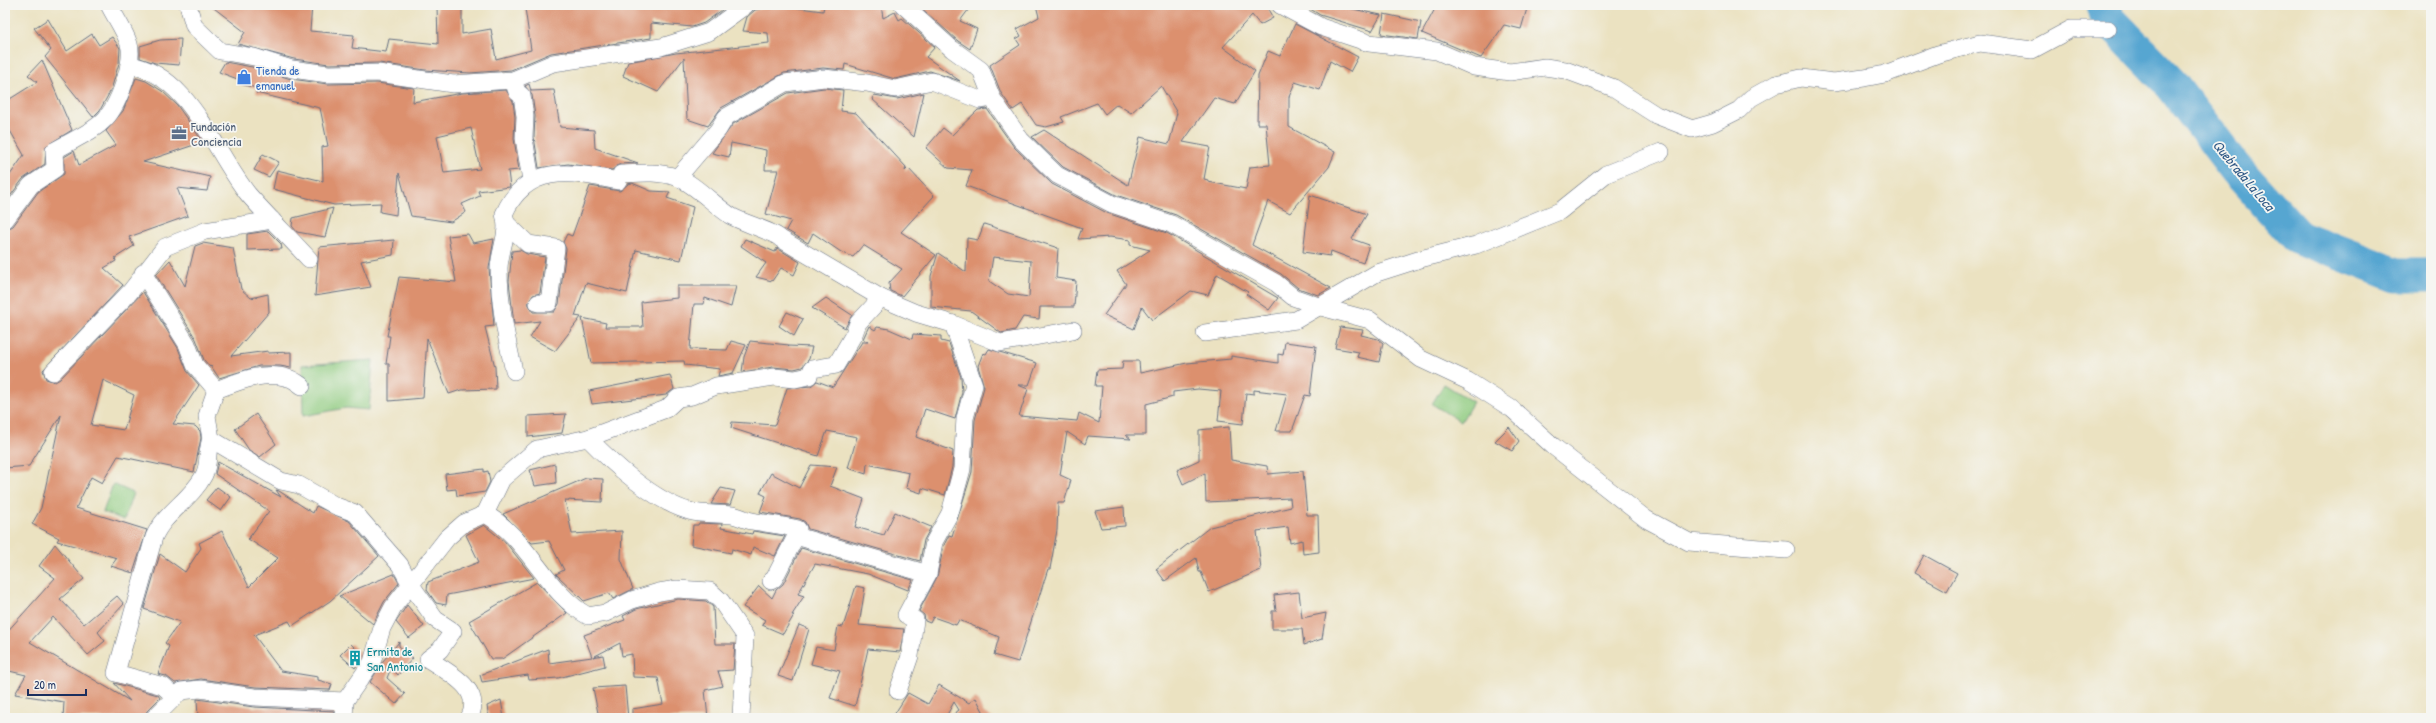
<svg xmlns="http://www.w3.org/2000/svg" width="2436" height="723" font-family="'Patrick Hand',sans-serif">
<rect width="100%" height="100%" fill="#f6f6f2"/>
<filter id="ink" filterUnits="userSpaceOnUse"><feTurbulence type="fractalNoise" baseFrequency=".025" numOctaves="2"/><feDisplacementMap in="SourceGraphic" scale="8" xChannelSelector="R" yChannelSelector="G"/><feConvolveMatrix kernelMatrix="1 2 1 2 8 2 1 2 1" color-interpolation-filters="sRGB"/></filter>
<filter id="wash" filterUnits="userSpaceOnUse"><feTurbulence type="fractalNoise" baseFrequency=".012" numOctaves="4" result="noise"/><feDisplacementMap in="SourceGraphic" scale="16" xChannelSelector="R" yChannelSelector="G"/><feGaussianBlur stdDeviation="0.9" result="paint"/><feColorMatrix in="noise" values="0 0 0 0 0 0 0 0 0 0 0 0 0 0 0 0 0 1.4 0 .05"/><feComposite in="paint" operator="in"/></filter>
<g filter="url(#wash)">
<rect width="100%" height="100%" fill="#ebe2c1"/>
<g fill="#91cc81" stroke="#567e70">
<polygon points="373,360 369,410 346,408 303,416 302,365"/>
<polygon points="1444,384 1473,402 1461,422 1432,404"/>
<polygon points="113,484 133,493 124,520 103,512"/>
</g>
<g fill="none" stroke-linecap="round" stroke-linejoin="round">
<polyline stroke="#57a6d1" stroke-width="35" points="2104,5 2108,19 2172,85 2237,170 2296,236 2397,275 2431,275"/>
</g>
<g id="blocks">
<g fill="#dc906e" fill-rule="evenodd">
<polygon points="210,5 312,5 310,31 354,35 352,48 386,52 389,39 438,44 437,5 462,5 462,34 491,29 496,59 531,50 525,8 549,5 729,5 704,23 692,27 651,23 651,38 551,53 511,70 470,73 425,70 379,63 329,64 294,59 238,44 245,32"/>
<polygon points="775,5 823,11 824,5 881,5 883,18 895,12 899,20 902,18 935,47 926,57 960,81 930,71 895,79 845,64 844,70 823,68 784,73 721,108 708,126 687,119 684,58 658,92 623,76 628,62 676,53 769,43 768,33 743,31 747,17 755,10"/>
<polygon points="918,5 972,5 960,21 977,29 970,49 958,41"/>
<polygon points="1036,5 1270,5 1269,11 1273,18 1260,25 1252,15 1223,47 1255,71 1235,104 1214,98 1183,142 1210,147 1204,179 1208,180 1208,182 1246,189 1250,167 1270,165 1266,124 1257,124 1258,76 1268,51 1280,56 1295,24 1358,57 1350,72 1330,61 1320,90 1295,82 1289,97 1289,127 1335,152 1329,167 1290,213 1268,201 1252,245 1331,288 1318,295 1298,288 1281,274 1176,215 1116,195 1063,167 1032,137 1044,130 1128,185 1140,137 1169,144 1177,113 1161,86 1131,113 1117,104 1105,114 1097,103 1061,117 1064,122 1046,127 1036,125 1022,104 1013,110 1001,93 990,65 1020,45 1016,39 1021,36 1017,29 1039,17"/>
<polygon points="1304,5 1334,5 1381,15 1372,31 1320,15"/>
<polygon points="1437,5 1528,5 1521,29 1504,25 1481,58 1422,33"/>
<polygon points="1384,14 1421,22 1418,39 1381,34"/>
<polygon points="48,19 67,51 92,34 99,45 112,37 120,48 119,63 111,90 100,110 93,117 45,57 51,50 34,28"/>
<polygon points="181,39 179,65 155,63 140,58 140,46 160,40"/>
<polygon points="42,60 72,130 46,146 45,164 23,179 5,203 5,182 24,155 5,122 5,102 37,82 28,75"/>
<path d="M225,62L252,67L291,79L328,84L377,83L414,88L413,102L462,93L506,90L513,101L515,117L514,139L519,170L508,171L510,187L478,191L480,196L462,204L466,212L451,222L411,216L399,173L396,215L380,212L381,203L334,205L273,189L277,170L323,181L322,147L328,146L320,108L256,93L257,88L239,84L240,80L219,72ZM471,128L480,169L444,173L437,136Z"/>
<path d="M136,78L146,81L162,91L177,105L203,142L143,162L210,177L207,191L177,188L188,216L129,237L134,246L115,258L116,261L104,268L123,285L43,370L46,379L55,382L60,379L143,292L178,348L187,371L199,385L173,424L195,426L200,431L201,438L194,472L118,456L102,483L91,477L76,508L147,530L133,573L111,566L117,558L57,541L59,538L32,524L41,508L61,415L29,466L5,468V230L13,226L38,192L64,174V157L74,151L79,165L116,145L106,131L123,111ZM103,380L134,395L124,430L91,425Z"/>
<polygon points="529,84 531,91 554,90 560,127 594,130 595,148 638,163 620,164 612,170 568,164 539,168 534,137 535,116 532,95 525,86"/>
<polygon points="824,88 843,90 841,111 856,113 906,167 905,171 908,168 934,196 901,232 936,255 902,296 890,291 889,283 902,269 863,245 853,257 841,252 813,233 808,243 786,230 791,221 766,214 778,170 765,170 766,150 731,143 729,157 712,153 733,124 788,93"/>
<polygon points="924,93 914,137 872,99 874,95 897,99"/>
<polygon points="987,109 1014,147 1052,184 1107,213 1167,233 1278,298 1269,310 1246,294 1248,292 1217,274 1208,295 1191,291 1152,320 1142,307 1134,329 1104,315 1126,284 1117,271 1150,250 1130,245 1130,240 1110,237 1078,239 1082,228 966,186 972,170 948,168 926,148 943,128 952,135 978,110"/>
<polygon points="263,154 279,162 269,177 254,170"/>
<polygon points="632,183 651,191 670,192 667,198 693,207 681,260 636,250 627,293 586,283 575,316 581,317 555,351 530,337 540,321 514,324 509,281 512,251 520,250 527,254 545,257 540,293 533,295 528,303 533,312 554,312 559,304 566,249 563,242 567,234 572,236 590,186 620,191 628,184"/>
<polygon points="1310,195 1367,214 1352,239 1369,245 1363,263 1331,251 1330,256 1303,252"/>
<polygon points="333,208 325,237 297,232 292,226 293,218"/>
<path d="M984,224L1058,248L1056,278L1076,281L1074,307H1040L1039,319L1023,317L1015,330L1001,333L971,311L931,307V276L938,253L966,272L967,238L978,240ZM993,257L1031,261L1029,297L1008,294L989,281Z"/>
<polygon points="268,231 281,244 282,249 247,250 247,234"/>
<polygon points="468,234 473,243 494,239 489,268 494,326 485,327 495,367 496,389 461,390 449,394 427,338 423,398 389,401 389,364 386,364 390,336 387,336 399,277 456,282 448,236"/>
<polygon points="745,239 775,252 777,248 800,262 794,275 781,268 772,281 756,277 766,263 741,246"/>
<polygon points="394,240 393,255 361,261 371,287 315,296 319,247"/>
<polygon points="203,243 233,248 241,289 251,298 268,294 269,312 231,356 268,351 268,353 291,352 291,368 280,366 259,366 219,378 211,366 210,367 204,360 196,339 156,275 170,260 185,286 195,246"/>
<polygon points="677,286 736,286 731,307 705,298 704,304 694,304 690,349 727,350 731,341 746,345 733,373 718,376 720,369 685,365 684,361 591,363 582,318 606,323 605,327 643,327 641,302 677,298"/>
<polygon points="826,298 852,315 845,328 812,308"/>
<polygon points="787,312 803,319 794,336 779,326"/>
<polygon points="869,326 875,330 877,327 889,329 912,339 913,334 941,336 941,341 949,343 961,377 962,392 955,419 925,409 916,437 953,451 952,467 945,495 922,488 921,493 906,488 909,473 867,464 866,474 848,468 857,437 827,431 818,456 731,428 732,422 775,425 787,388 811,386 817,381 833,387 862,342 868,342 863,339"/>
<polygon points="1340,327 1363,330 1361,335 1378,339 1383,343 1379,362 1357,357 1359,352 1335,348"/>
<polygon points="750,341 789,345 788,346 812,347 809,359 802,367 794,369 773,367 742,372 744,357"/>
<polygon points="1285,342 1316,346 1310,396 1305,395 1292,431 1276,431 1287,394 1254,390 1254,394 1246,393 1243,424 1218,421 1221,391 1198,389 1173,392 1173,397 1146,404 1146,435 1126,435 1131,439 1088,436 1085,444 1067,432 1060,475 1071,480 1064,503 1058,503 1057,530 1050,569 1048,569 1018,662 994,655 999,637 959,620 956,625 933,617 930,623 925,621 924,615 919,611 937,577 944,545 949,535 952,536 972,472 975,420 984,387 978,366 983,353 986,354 989,349 1037,363 1029,385 1018,385 1028,389 1019,416 1077,421 1079,413 1099,423 1102,386 1095,386 1097,370 1122,369 1123,361 1139,361 1140,373 1187,363 1231,359 1231,356 1278,363 1278,354 1283,355"/>
<polygon points="670,375 674,389 666,395 592,404 589,391"/>
<polygon points="256,414 276,444 260,457 249,450 235,429"/>
<polygon points="566,414 562,433 528,437 528,416"/>
<polygon points="1229,427 1231,460 1267,466 1268,474 1303,471 1307,515 1318,515 1319,552 1303,554 1302,540 1290,543 1288,527 1257,531 1261,570 1209,592 1201,572 1199,572 1196,558 1165,581 1156,569 1210,527 1291,507 1290,498 1206,502 1205,473 1183,484 1177,470 1199,460 1199,430"/>
<polygon points="1509,427 1519,441 1512,451 1495,441"/>
<polygon points="218,462 281,497 276,490 279,491 313,513 316,506 349,521 379,556 330,601 292,626 289,621 254,635 281,671 318,677 318,680 332,684 330,690 255,687 201,679 175,683 166,676 158,674 169,646 165,643 180,622 144,609 160,554 185,572 201,548 199,543 222,531 249,587 278,558 248,539 269,511 215,474"/>
<polygon points="555,464 556,483 535,486 530,470"/>
<polygon points="811,465 837,467 830,486 864,499 855,527 884,535 895,512 931,527 924,540 920,561 808,529 805,522 800,519 760,512 766,496 760,493 771,473 799,488"/>
<polygon points="484,469 484,472 488,471 490,482 485,492 457,496 456,489 447,490 445,474"/>
<polygon points="586,478 603,479 602,502 565,500 572,534 622,531 621,559 633,589 613,599 609,593 584,601 556,574 564,570 549,541 532,543 503,514"/>
<polygon points="217,487 231,497 221,511 206,500"/>
<polygon points="721,488 735,491 730,505 711,504"/>
<polygon points="1124,507 1125,526 1101,528 1095,511"/>
<polygon points="699,523 722,524 721,528 752,534 753,531 785,536 775,556 753,547 751,555 732,549 731,553 691,545 693,525 698,525"/>
<polygon points="484,525 506,543 534,578 447,595 446,605 436,603 427,590 428,582 479,562 466,535"/>
<polygon points="55,544 84,579 60,599 84,624 117,596 124,604 98,632 105,641 88,655 53,617 30,642 130,701 114,683 158,695 160,698 147,711 144,718 63,718 64,702 15,694 26,675 5,670 5,634 55,578 39,566"/>
<polygon points="801,548 913,580 908,590 868,574 815,564 798,594 804,596 792,615 794,615 783,634 762,625 765,620 743,607 759,586 772,598 776,590 783,584"/>
<polygon points="1924,555 1957,573 1947,591 1914,573"/>
<polygon points="394,574 399,583 384,602 373,624 339,596"/>
<polygon points="537,582 567,613 502,659 491,659 469,621"/>
<polygon points="856,586 865,588 859,625 904,629 900,652 868,649 855,706 830,698 840,671 811,664 816,647 834,650 838,626 843,627"/>
<polygon points="1299,592 1302,618 1326,613 1322,639 1304,645 1302,629 1272,629 1272,611 1276,611 1274,595"/>
<polygon points="678,599 706,601 713,607 715,644 735,644 733,670 718,671 723,686 705,690 708,718 632,718 632,709 663,704 658,678 633,677 632,654 622,656 620,643 593,657 603,655 605,666 558,678 529,680 528,675 482,682 480,675 548,649 549,663 592,657 584,635 625,620 623,616 636,609"/>
<polygon points="407,605 424,626 409,638 396,622"/>
<polygon points="799,625 809,629 793,681 778,676"/>
<polygon points="399,642 399,646 413,658 398,675 391,668 387,678 405,694 396,704 370,682 383,661"/>
<polygon points="351,644 363,656 355,668 340,655"/>
<path d="M939,685L969,703L976,698L984,713L993,718H892L908,693L928,704ZM954,702L959,710L950,717L947,715Z"/>
<polygon points="625,686 628,718 599,718 593,688"/>
<polygon points="197,699 254,707 334,711 334,718 198,718"/>
<polygon points="501,700 504,718 489,718 487,706"/>
</g>
</g>
</g>
<g filter="url(#ink)">
<use href="#blocks" fill-opacity="0" stroke="#646e81" stroke-width="1"/>
<g fill="none" stroke-linecap="round" stroke-linejoin="round">
<g stroke="#646e81" stroke-width="18">
<g id="minor">
<polyline points="188,5 194,26 220,51 254,57 292,69 328,74 378,73 453,84 513,80 553,63 661,47 709,32 746,5"/>
<polyline points="903,5 952,49 981,70 992,98 1021,140 1057,175 1112,204 1171,224 1276,283 1293,297 1321,307 1370,320 1421,359 1468,381 1512,409 1553,446 1646,519 1689,542 1786,550"/>
<polyline points="1280,5 1321,27 1369,43 1437,51 1474,67 1510,72 1545,67 1565,70 1614,88 1656,115 1692,129 1713,123 1739,110 1751,98 1776,84 1801,78 1834,82 1864,78 1885,74 1938,54 1980,43 2032,50 2071,29 2108,29"/>
<path d="M129,65C190,74 214,152 248,194C267,216 289,237 309,259"/>
<polyline points="513,80 517,92 522,96 525,116 524,138 531,180"/>
<polyline points="678,177 718,130 726,117 785,83 824,78 867,83 895,89 932,81 980,100 992,98"/>
<path d="M5,220L31,185L55,169L54,151C96,127 111,127 126,77C129,67 132,54 129,44C125,31 115,17 109,5"/>
<polyline points="507,224 528,244 556,248 549,303 538,303"/>
<polyline points="143,273 187,344 195,365 216,390"/>
<polyline points="1205,333 1296,320 1377,273 1424,258 1476,245 1560,211 1606,174 1661,152"/>
<path d="M514,371C506,337 499,303 499,268C500,249 510,232 504,214C527,162 572,172 618,181L621,174C640,173 658,171 676,177C693,182 715,206 731,216C743,223 775,232 781,239L881,298L916,313L953,324L1000,343L1073,330"/>
<polyline points="53,372 130,292 165,247 205,231 272,220"/>
<path d="M216,390L207,416L211,439L281,481L299,485L336,506L355,513L400,565L411,585L435,619L453,631L440,650L428,659C447,672 485,689 469,718"/>
<path d="M216,390C237,382 265,370 288,378C293,379 298,383 302,386"/>
<path d="M588,438C613,464 654,501 689,511C703,515 718,513 732,515C739,516 745,520 752,521C768,524 782,525 798,529L796,536L774,579L771,581"/>
<path d="M485,514C528,537 545,592 588,616L606,613L632,600L659,592L677,589L710,591L721,601L745,636L741,718"/>
<polyline points="796,536 928,574"/>
<polyline points="898,691 910,656 915,620 906,615 928,574 934,542 950,513 962,469 965,418 974,385 953,324"/>
<path d="M175,697L163,686L116,673L154,537C164,513 192,499 204,475C210,463 206,451 211,439"/>
<polyline points="154,718 181,691 200,689 254,697 345,701"/>
<polyline points="344,718 345,701 372,662 382,628 393,607 447,538 464,523 485,514 502,479 537,449 588,438 666,409 678,398 692,396 716,386 774,377 795,379 809,376 812,369 836,365 854,334 858,323 881,298"/>
</g>
</g>
<use href="#minor" stroke="#fff" stroke-width="17"/>
</g>
</g>
<defs>
<g id="shop-bare" transform="scale(1.2)"><path d="M-5-2.5h2.3a2.7 3.5 0 0 1 5.4 0H5L5.5 6h-11ZM-1.5-2.5h3a1.5 2.3 0 0 0-3 0Z" fill="#3f7fe0" stroke="#f6f6f2" stroke-width="2.5" paint-order="stroke"/></g>
<g id="office-bare" transform="scale(1.2)"><path d="M-6-3h4V-5.5h4V-3h4V5H-6ZM-1-4.5V-3h2v-1.5ZM-6 0V1H6V0Z" fill="#5c6f8a" stroke="#f6f6f2" stroke-width="2.5" paint-order="stroke"/></g>
<g id="building-bare" transform="scale(1.2)"><path d="M-4-6H4V6H1V3H-1V6H-4ZM-2.5-4.3h1.7v1.8h-1.7ZM.8-4.3h1.7v1.8H.8ZM-2.5-1h1.7V.8h-1.7ZM.8-1h1.7V.8H.8Z" fill="#0f9aa8" stroke="#f6f6f2" stroke-width="2.5" paint-order="stroke"/></g>
</defs>
<g fill-rule="evenodd">
<use href="#shop-bare" x="244" y="77"/>
<use href="#office-bare" x="179" y="133"/>
<use href="#building-bare" x="355" y="658"/>
</g>
<g text-anchor="middle" dominant-baseline="central" stroke-width="3.5" stroke-linejoin="round" paint-order="stroke">
<g font-size="13" fill="#366cbe" stroke="#f6f6f2" text-anchor="start">
<text x="256" y="70">Tienda de<tspan x="256" dy="15">emanuel</tspan></text>
</g>
<g font-size="13" fill="#4e5e75" stroke="#f6f6f2" text-anchor="start">
<text x="191" y="126">Fundación<tspan x="191" dy="15">Conciencia</tspan></text>
</g>
<g font-size="13" fill="#0d838f" stroke="#f6f6f2" text-anchor="start">
<text x="367" y="651">Ermita de<tspan x="367" dy="15">San Antonio</tspan></text>
</g>
<g font-size="14" font-style="italic" fill="#305986" stroke="#f6f6f2">
<text transform="translate(2244 175) rotate(50)">Quebrada La Loca</text>
</g>
</g>
<rect width="2436" height="723" fill="none" stroke="#f6f6f2" stroke-width="20"/>
<path d="M28 689v6h58v-6" fill="none" stroke="#1b2f5e" stroke-width="2"/>
<text x="34" y="689" font-size="12" fill="#1b2f5e" stroke="#f6f6f2" stroke-width="3" paint-order="stroke">20 m</text>
</svg>
